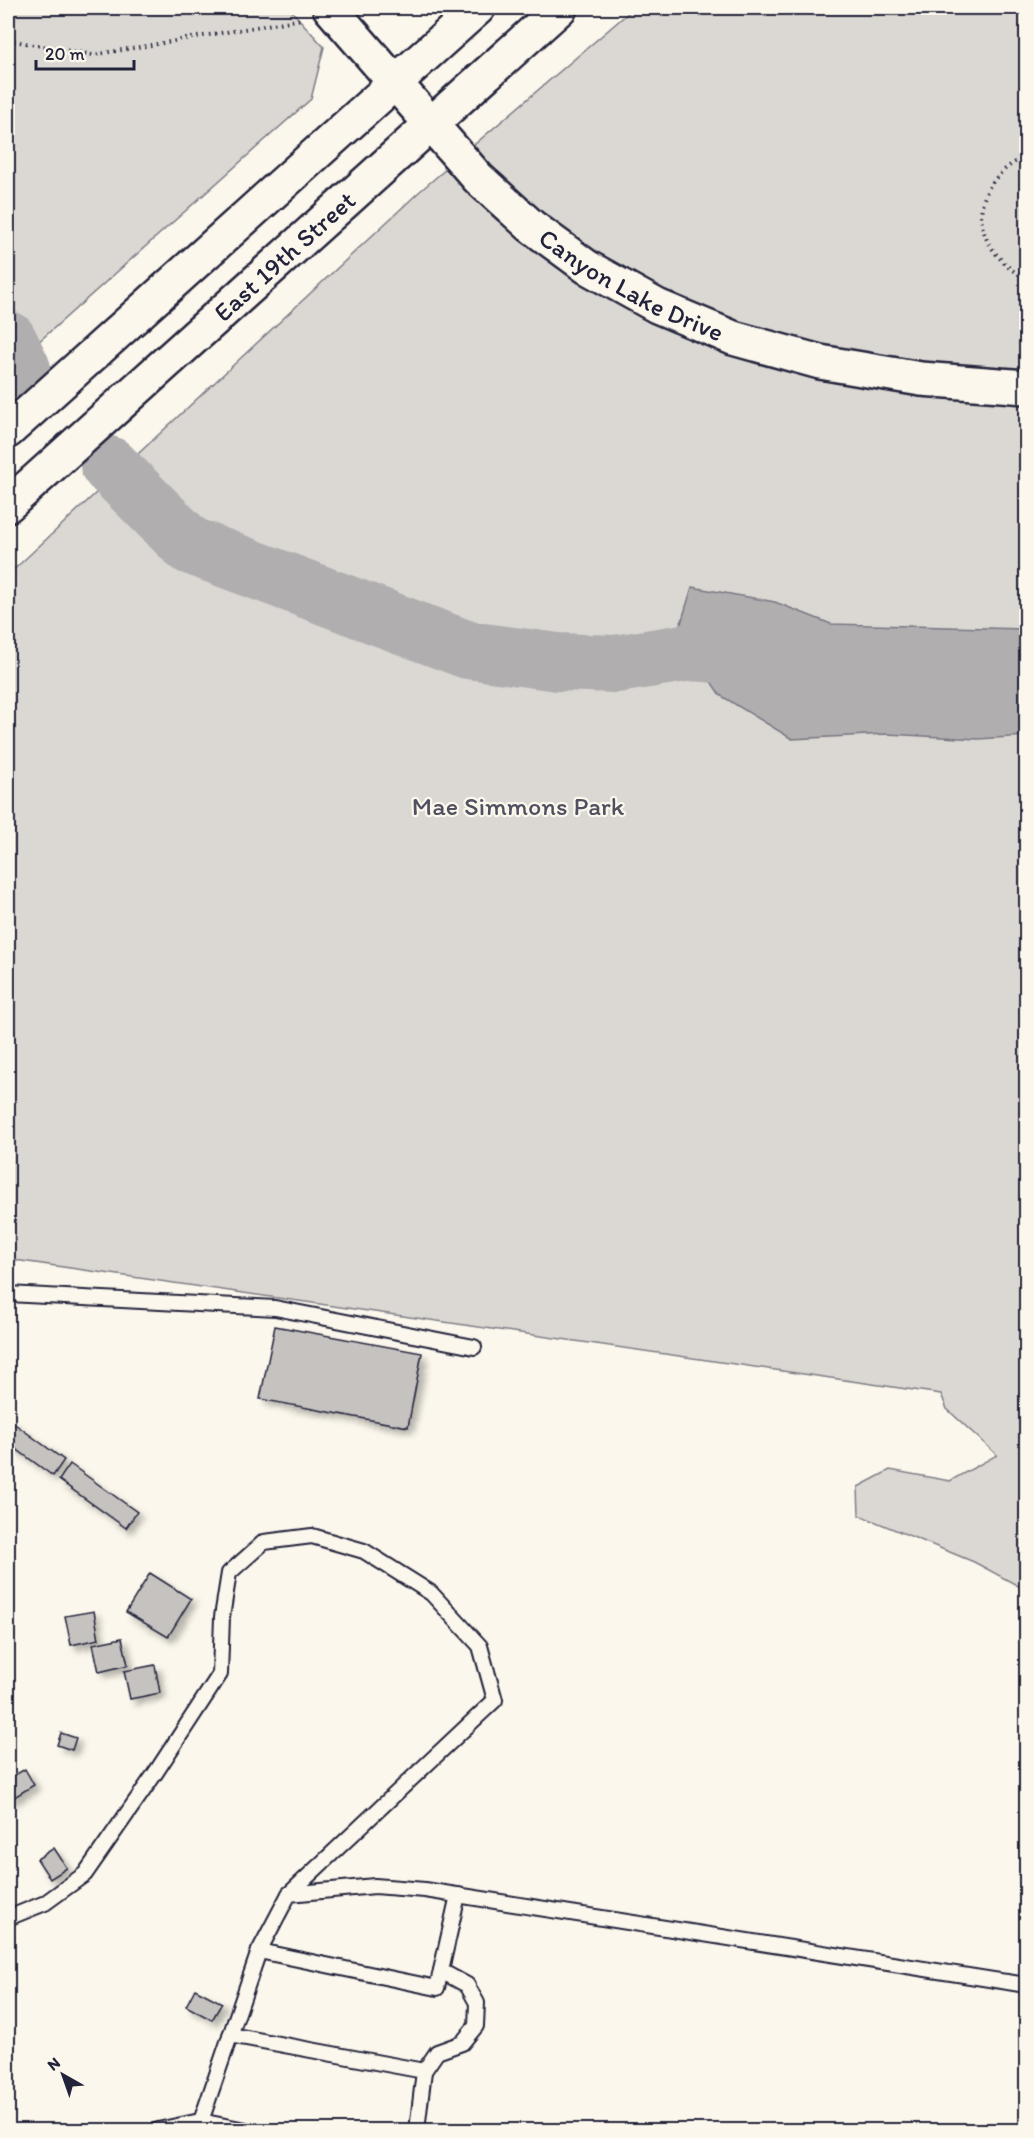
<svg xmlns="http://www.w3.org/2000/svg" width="1034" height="2138" font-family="Itim,sans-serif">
<defs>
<filter id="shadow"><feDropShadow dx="5.5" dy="5.5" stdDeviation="3" flood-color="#0004"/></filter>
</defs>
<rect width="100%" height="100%" fill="#fbf7ec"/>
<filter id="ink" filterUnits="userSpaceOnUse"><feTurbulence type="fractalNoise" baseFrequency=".0167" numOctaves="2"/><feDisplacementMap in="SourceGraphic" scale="12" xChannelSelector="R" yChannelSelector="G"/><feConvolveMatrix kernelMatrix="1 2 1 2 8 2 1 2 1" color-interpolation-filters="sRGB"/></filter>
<g filter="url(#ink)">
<g fill="#dbd8d3" stroke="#7e7d87" stroke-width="1.5">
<polygon points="8,8 289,8 324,47 311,99 8,369"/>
<polygon points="634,8 1026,8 1026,1590 974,1562 859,1515 858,1487 890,1470 950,1481 997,1455 947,1409 941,1394 8,1259 8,575 419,192"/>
</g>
<polygon fill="#b1aeb0" stroke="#787681" stroke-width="1.5" points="692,587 775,602 831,624 1026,629 1026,736 978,739 887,734 792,739 720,695 678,633"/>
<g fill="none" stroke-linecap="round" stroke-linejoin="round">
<g stroke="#b1aeb0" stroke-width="58">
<polyline points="8,340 22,369"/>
<polyline points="109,465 189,545 468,650 558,662 616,664 691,652 772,658"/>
</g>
</g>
<g fill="#c6c2c0" stroke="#22223b" stroke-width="1.5" filter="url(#shadow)">
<polygon points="275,1326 422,1353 408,1427 260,1399"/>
<polygon points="8,1419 64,1460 53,1476 8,1443"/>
<polygon points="70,1464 137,1512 126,1528 59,1480"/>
<polygon points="150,1573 191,1599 168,1637 126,1612"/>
<polygon points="94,1611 99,1639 71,1645 65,1616"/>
<polygon points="122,1638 128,1665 99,1672 93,1644"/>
<polygon points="155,1665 160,1693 130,1699 124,1671"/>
<polygon points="61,1733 76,1738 72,1750 57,1745"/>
<polygon points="25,1769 34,1785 8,1801 8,1779"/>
<polygon points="54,1848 67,1868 50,1879 37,1859"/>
<polygon points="195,1989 222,2003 212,2020 186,2006"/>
</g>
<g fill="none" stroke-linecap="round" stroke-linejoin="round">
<g stroke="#22223b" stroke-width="18">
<g id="service">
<polyline points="8,1294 275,1308 474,1347"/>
<polyline points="8,1918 45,1903 85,1874 156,1772 220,1674 222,1617 229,1573 264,1542 312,1536 364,1551 431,1593 480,1646 495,1700 289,1894"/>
<polyline points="259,1951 437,1988 458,1895"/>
<polyline points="230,2035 424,2071 417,2130"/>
<polyline points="424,2071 437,2052 462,2043 476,2026 477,2003 467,1985 441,1971"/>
<polyline points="158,2130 200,2121 246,2130"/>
<polyline points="198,2130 259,1951 289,1894 375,1886 425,1890 1026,1985"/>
</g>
</g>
<g stroke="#22223b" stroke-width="38">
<g id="tertiary">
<path id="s1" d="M330,8L478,178L531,226L587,267L657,306L733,338L820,362L921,379L1026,387"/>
</g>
</g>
<g stroke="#22223b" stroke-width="38">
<g id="primary">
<polyline points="8,431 478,8"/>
<path id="s2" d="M8,505L560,8"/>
</g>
</g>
<g stroke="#22223b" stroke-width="4" stroke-dasharray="1.5 4.5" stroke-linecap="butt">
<polyline points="8,40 93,55 302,19"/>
<path d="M1026,156C985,175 965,217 997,255C1005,265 1014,273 1026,277"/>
</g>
<use href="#service" stroke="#fbf7ec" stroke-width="14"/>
<use href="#tertiary" stroke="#fbf7ec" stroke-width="33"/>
<use href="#primary" stroke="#fbf7ec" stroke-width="33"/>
</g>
</g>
<g text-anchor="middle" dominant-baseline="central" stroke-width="4.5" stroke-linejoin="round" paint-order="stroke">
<g font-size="26" fill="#22223b" stroke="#fbf7ec">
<text stroke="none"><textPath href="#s2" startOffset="372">East 19th Street</textPath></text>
<text stroke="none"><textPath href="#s1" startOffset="414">Canyon Lake Drive</textPath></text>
</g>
<g font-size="26" fill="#505061" stroke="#fbf7ec">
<text x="518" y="806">Mae Simmons Park</text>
</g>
</g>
<rect width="1034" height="2138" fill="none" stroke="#fbf7ec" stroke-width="30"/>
<rect x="15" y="15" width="1004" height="2108" fill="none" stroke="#22223b" stroke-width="2" filter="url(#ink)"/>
<g transform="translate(63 2075) rotate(320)" stroke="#fbf7ec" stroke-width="4.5" paint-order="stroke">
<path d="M0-4.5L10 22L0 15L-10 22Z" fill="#22223b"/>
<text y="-9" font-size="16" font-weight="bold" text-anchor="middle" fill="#22223b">N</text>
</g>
<path d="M36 60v9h98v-9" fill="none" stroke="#22223b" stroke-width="3"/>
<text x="45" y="60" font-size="18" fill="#22223b" stroke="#fbf7ec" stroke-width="4.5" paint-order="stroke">20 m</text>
</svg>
